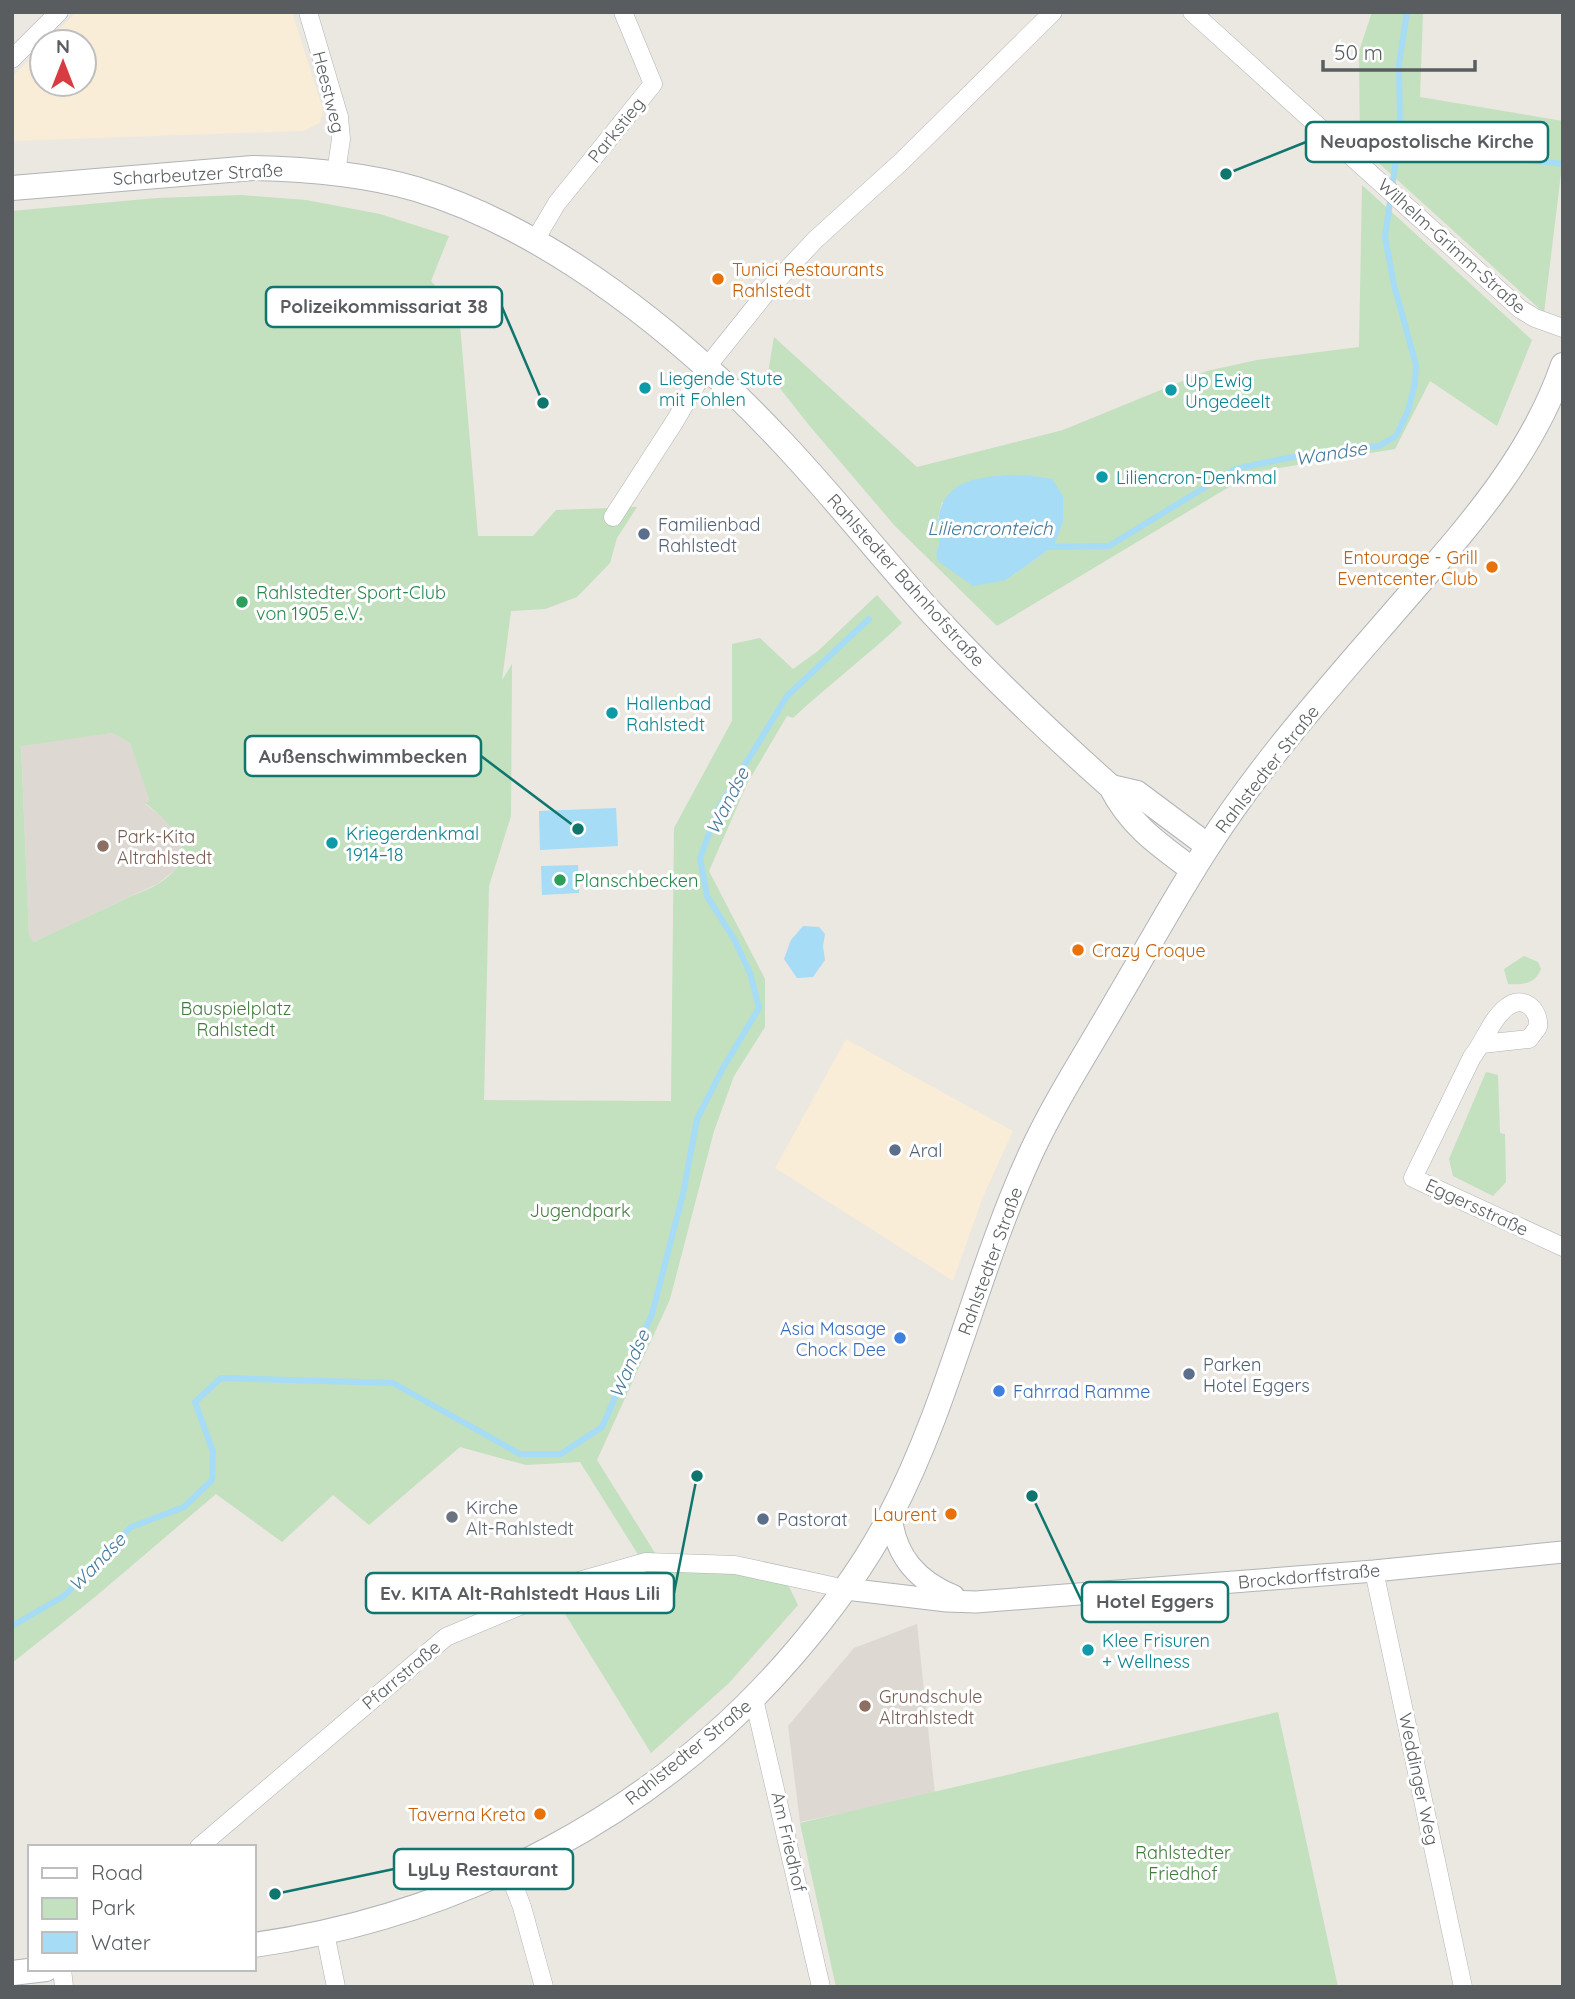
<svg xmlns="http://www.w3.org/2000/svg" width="1575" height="1999" font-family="Quicksand,sans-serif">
<rect width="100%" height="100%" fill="#ebe7e1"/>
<g fill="#f9edd7">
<polygon points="76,12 292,12 323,110 320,123 303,131 12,141 12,77 42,47 42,84 84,84 84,42 47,42"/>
<polygon points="846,1039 1013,1131 983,1197 953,1281 775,1168"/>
</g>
<g fill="#ddd9d2">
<polygon points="112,733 130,743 151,802 145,804 165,819 180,837 182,854 175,870 157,884 34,942 29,936 21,745"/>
<polygon points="917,1624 935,1794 800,1822 788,1726 854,1648"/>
</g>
<g fill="#c3e0bf" fill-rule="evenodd">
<polygon points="1372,12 1423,12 1420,97 1563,121 1563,157 1544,313 1360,146 1359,51"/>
<path d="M1362,185L1532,340L1497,426L1430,381L1395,449L1254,472L997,626L895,526L808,424L768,373L774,337L917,467L1063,430L1207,371L1257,360L1359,347ZM942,502L1054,546L1006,580L936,553L941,544L938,518Z"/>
<path d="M241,195L306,200L380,214L449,236L431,281L459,313L478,536H533L556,510L637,507L617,538L610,563L577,597L545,609L511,611L502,680L512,664L511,816L489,886L484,1100L671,1101L674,828L732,721V644L760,638L793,669L818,651L877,595L902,623C867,656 828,685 793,718L787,716L748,782L709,871L765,979V1027L734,1076L714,1131L670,1299L597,1460L655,1553L639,1556L580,1462L526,1465L460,1447L369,1525L333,1495L282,1542L216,1494L95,1597L12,1663V211L157,198ZM112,733L130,743L150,801L145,803C176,827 204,857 156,885C144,892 130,896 117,903C89,916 61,929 34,942L29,936L21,746Z"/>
<path d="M1524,956L1538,962L1541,969C1535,984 1523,985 1508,984L1504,969Z"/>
<polygon points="1486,1072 1498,1075 1500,1133 1505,1134 1506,1182 1493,1196 1453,1176 1449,1159"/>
<polygon points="644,1568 754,1574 787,1583 798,1605 729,1683 651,1753 554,1596"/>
<polygon points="1278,1712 1338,1987 836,1987 800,1823"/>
</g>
<g fill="#a6dcf5">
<path d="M1026,475L1052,479L1063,496V522L1054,546L1006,580L973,586L938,561L936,553C943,540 936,529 939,515C947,474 992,476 1026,475Z"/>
<polygon points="616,808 618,846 540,850 539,811"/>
<polygon points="578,865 579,893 542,895 541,866"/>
<polygon points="803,926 819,927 825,934 823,946 825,960 813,977 797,978 784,959 791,940"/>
</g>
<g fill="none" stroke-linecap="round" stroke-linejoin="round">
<g stroke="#a6dcf5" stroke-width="6">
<path d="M1398,150C1407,139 1422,130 1436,131C1452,133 1462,145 1476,151C1497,159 1539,161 1563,164"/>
<polyline points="1049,547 1109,546 1235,469 1287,458 1379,446 1396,436 1408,411 1415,383 1416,365 1394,285 1385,237 1400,131 1399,64 1407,12"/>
<polyline points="12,1626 64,1596 131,1527 184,1507 212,1480 213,1452 195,1402 221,1378 393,1383 520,1454 561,1454 602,1427 652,1314 683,1194 697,1119 723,1068 759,1008 750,973 734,939 707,896 700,858 718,809 787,696 869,619"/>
</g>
<g stroke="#b1b4b7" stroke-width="19">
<g id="minor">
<polyline points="308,12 339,117 341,139 336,173"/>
<polyline points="1192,12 1520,309 1535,318 1563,328"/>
<polyline points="12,59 59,12"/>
<polyline points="535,240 557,203 653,84 623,12"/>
<polyline points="613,517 675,421 706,368 770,288 815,240 901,162 1053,12"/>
<path d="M1482,1044L1529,1039L1538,1027C1540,1010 1523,994 1507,1007C1491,1019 1485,1041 1472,1057L1413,1178L1563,1247"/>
<polyline points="1374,1571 1463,1987"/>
<polyline points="754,1699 821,1987"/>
<polyline points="199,1847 446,1637 579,1581 646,1562 735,1565 846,1589"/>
<polyline points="508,1870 522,1907 544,1987"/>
<polyline points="325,1933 336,1987"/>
<polyline points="62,1969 64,1987"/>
</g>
</g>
<g stroke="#b1b4b7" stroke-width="23">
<g id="tertiary">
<path d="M891,1515C895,1556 917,1581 954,1596"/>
<polyline points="846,1589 947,1601 976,1602 1374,1571 1563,1552"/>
</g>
</g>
<g stroke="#b0b4b7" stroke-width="26">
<g id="secondary">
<path d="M12,188L253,168C307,169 364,174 416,189C552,230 686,339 782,442C833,496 880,556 930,611C987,673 1048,731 1111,787C1130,825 1159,845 1193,870"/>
<polyline points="1111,787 1137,793 1208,846"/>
<path d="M254,1945C460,1916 655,1815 792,1656C829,1613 864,1567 890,1516C950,1401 976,1273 1030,1155C1054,1103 1085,1055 1114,1005C1145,953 1174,899 1207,848C1267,754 1343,672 1415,588C1474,520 1533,452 1563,365"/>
<polyline points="12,1973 46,1969"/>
</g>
</g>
<use href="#minor" stroke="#fff" stroke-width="18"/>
<use href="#tertiary" stroke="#fff" stroke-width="21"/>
<use href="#secondary" stroke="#fff" stroke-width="24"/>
</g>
<g fill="#e8710a" stroke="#fff" stroke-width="2.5">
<circle cx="718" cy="279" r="7"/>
<circle cx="1492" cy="567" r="7"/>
<circle cx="1078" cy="950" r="7"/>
<circle cx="951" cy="1514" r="7"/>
<circle cx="540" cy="1814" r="7"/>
</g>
<g fill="#0f9aa8" stroke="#fff" stroke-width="2.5">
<circle cx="645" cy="388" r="7"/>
<circle cx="1171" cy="390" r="7"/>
<circle cx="1102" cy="477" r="7"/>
<circle cx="612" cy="713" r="7"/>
<circle cx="332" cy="843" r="7"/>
<circle cx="1088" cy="1650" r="7"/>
</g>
<g fill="#5c6f8a" stroke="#fff" stroke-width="2.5">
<circle cx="644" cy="534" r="7"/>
<circle cx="895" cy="1150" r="7"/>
<circle cx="1189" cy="1374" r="7"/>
<circle cx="763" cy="1519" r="7"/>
</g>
<g fill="#2e9e5b" stroke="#fff" stroke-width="2.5">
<circle cx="242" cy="602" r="7"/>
<circle cx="560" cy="880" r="7"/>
</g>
<g fill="#8d6e63" stroke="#fff" stroke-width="2.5">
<circle cx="103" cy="846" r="7"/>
<circle cx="865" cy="1706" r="7"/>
</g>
<g fill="#3f7fe0" stroke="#fff" stroke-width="2.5">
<circle cx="900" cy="1338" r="7"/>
<circle cx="999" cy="1391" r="7"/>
</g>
<circle fill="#6b7280" stroke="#fff" stroke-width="2.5" cx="452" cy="1517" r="7"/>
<g text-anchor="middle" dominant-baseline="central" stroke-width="6" stroke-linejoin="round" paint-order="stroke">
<g font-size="18" fill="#595d60" stroke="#fff">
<text transform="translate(329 92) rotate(76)">Heestweg</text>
<text transform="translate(616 130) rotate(-51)">Parkstieg</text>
<text transform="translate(198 174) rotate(-3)">Scharbeutzer Straße</text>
<text transform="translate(1452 246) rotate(42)">Wilhelm-Grimm-Straße</text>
<text transform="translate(906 580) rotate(48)">Rahlstedter Bahnhofstraße</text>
<text transform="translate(1267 769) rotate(-52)">Rahlstedter Straße</text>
<text transform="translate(1477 1207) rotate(25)">Eggersstraße</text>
<text transform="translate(990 1261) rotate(-70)">Rahlstedter Straße</text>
<text transform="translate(1309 1576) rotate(-5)">Brockdorffstraße</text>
<text transform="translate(401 1675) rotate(-40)">Pfarrstraße</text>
<text transform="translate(688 1752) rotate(-39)">Rahlstedter Straße</text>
<text transform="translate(1419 1779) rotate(78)">Weddinger Weg</text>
<text transform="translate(789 1842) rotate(77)">Am Friedhof</text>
</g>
<g font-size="18" fill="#c56008" stroke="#fff" text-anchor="end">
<text x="732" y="269" text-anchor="start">Tunici Restaurants<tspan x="732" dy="21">Rahlstedt</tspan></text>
<text x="1478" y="557">Entourage - Grill<tspan x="1478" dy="21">Eventcenter Club</tspan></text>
<text x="1092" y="950" text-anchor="start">Crazy Croque</text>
<text x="937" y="1514">Laurent</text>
<text x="526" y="1814">Taverna Kreta</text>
</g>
<g font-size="18" fill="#0d838f" stroke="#fff" text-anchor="start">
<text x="659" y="378">Liegende Stute<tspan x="659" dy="21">mit Fohlen</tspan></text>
<text x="1185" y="380">Up Ewig<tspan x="1185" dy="21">Ungedeelt</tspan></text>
<text x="1116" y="477">Liliencron-Denkmal</text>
<text x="626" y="703">Hallenbad<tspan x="626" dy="21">Rahlstedt</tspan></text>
<text x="346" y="833">Kriegerdenkmal<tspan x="346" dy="21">1914–18</tspan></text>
<text x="1102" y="1640">Klee Frisuren<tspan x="1102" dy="21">+ Wellness</tspan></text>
</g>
<g font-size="18" fill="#4e5e75" stroke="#fff" text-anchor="start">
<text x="658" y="524">Familienbad<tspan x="658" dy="21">Rahlstedt</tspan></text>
<text x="909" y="1150">Aral</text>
<text x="1203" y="1364">Parken<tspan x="1203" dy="21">Hotel Eggers</tspan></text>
<text x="777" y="1519">Pastorat</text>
</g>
<g font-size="18" fill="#27864d" stroke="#fff" text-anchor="start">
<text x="256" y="592">Rahlstedter Sport-Club<tspan x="256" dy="21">von 1905 e.V.</tspan></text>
<text x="574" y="880">Planschbecken</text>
</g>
<g font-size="18" fill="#785e54" stroke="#fff" text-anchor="start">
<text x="117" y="836">Park-Kita<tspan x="117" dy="21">Altrahlstedt</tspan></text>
<text x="879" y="1696">Grundschule<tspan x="879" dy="21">Altrahlstedt</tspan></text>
</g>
<g font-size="18" fill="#407c3c" stroke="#fff">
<text x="236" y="1008">Bauspielplatz<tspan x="236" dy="21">Rahlstedt</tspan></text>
<text x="580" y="1210">Jugendpark</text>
<text x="1183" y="1852">Rahlstedter<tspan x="1183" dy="21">Friedhof</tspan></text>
</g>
<g font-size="18" fill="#366cbe" stroke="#fff" text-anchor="end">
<text x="886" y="1328">Asia Masage<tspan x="886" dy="21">Chock Dee</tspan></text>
<text x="1013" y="1391" text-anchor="start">Fahrrad Ramme</text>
</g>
<g font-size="18" fill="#5b616d" stroke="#fff" text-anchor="start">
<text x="466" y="1507">Kirche<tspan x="466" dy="21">Alt-Rahlstedt</tspan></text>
</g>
<g font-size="19" font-style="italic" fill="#44799c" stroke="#fff">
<text transform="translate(1331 453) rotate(-9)">Wandse</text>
<text x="990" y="528">Liliencronteich</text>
<text transform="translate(727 801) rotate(-63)">Wandse</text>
<text transform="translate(629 1364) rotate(-66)">Wandse</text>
<text transform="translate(97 1562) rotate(-46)">Wandse</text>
</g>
</g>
<path fill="none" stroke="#0f766e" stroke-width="2.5" d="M1226 174L1306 142M543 403L502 307M578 829L481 756M697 1476L674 1593M1032 1496L1082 1602M275 1894L394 1869"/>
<g fill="#0f766e" stroke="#fff" stroke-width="2.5">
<circle cx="1226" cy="174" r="7"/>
<circle cx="543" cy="403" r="7"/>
<circle cx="578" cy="829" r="7"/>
<circle cx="697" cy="1476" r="7"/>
<circle cx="1032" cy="1496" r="7"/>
<circle cx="275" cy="1894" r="7"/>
</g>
<g fill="#fff" stroke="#0f766e" stroke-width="2.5">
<rect x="1306" y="122" width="242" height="40" rx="7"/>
<rect x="266" y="287" width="236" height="40" rx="7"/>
<rect x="245" y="736" width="236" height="40" rx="7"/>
<rect x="366" y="1573" width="308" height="40" rx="7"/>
<rect x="1082" y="1582" width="146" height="40" rx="7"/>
<rect x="394" y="1849" width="179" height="40" rx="7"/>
</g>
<g font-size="19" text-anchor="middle" font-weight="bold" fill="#595d60">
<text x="1427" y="148">Neuapostolische Kirche</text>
<text x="384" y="313">Polizeikommissariat 38</text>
<text x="363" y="763">Außenschwimmbecken</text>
<text x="520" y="1600">Ev. KITA Alt-Rahlstedt Haus Lili</text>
<text x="1155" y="1608">Hotel Eggers</text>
<text x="483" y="1876">LyLy Restaurant</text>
</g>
<rect width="1575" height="1999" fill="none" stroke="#595d60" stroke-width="28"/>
<rect x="28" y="1845" width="228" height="126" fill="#ffffff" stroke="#bdbebf" stroke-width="2"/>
<rect x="42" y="1868" width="35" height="10" fill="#ffffff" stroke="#bdbebf" stroke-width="2"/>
<text x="91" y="1880" font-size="21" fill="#595d60">Road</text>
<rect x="42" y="1898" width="35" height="21" fill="#c3e0bf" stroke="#bdbebf" stroke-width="2"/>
<text x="91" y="1915" font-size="21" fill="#595d60">Park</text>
<rect x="42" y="1932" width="35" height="21" fill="#a6dcf5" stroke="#bdbebf" stroke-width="2"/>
<text x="91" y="1950" font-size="21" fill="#595d60">Water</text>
<g transform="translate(63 63)"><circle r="33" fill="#ffffff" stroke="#bdbebf" stroke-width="2"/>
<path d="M0-5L12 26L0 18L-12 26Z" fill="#d63c41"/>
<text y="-10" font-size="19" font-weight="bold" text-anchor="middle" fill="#595d60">N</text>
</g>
<path d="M1323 60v10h152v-10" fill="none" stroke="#595d60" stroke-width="3.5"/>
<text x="1334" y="60" font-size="21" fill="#595d60" stroke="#ffffff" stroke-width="5" paint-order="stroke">50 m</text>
</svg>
